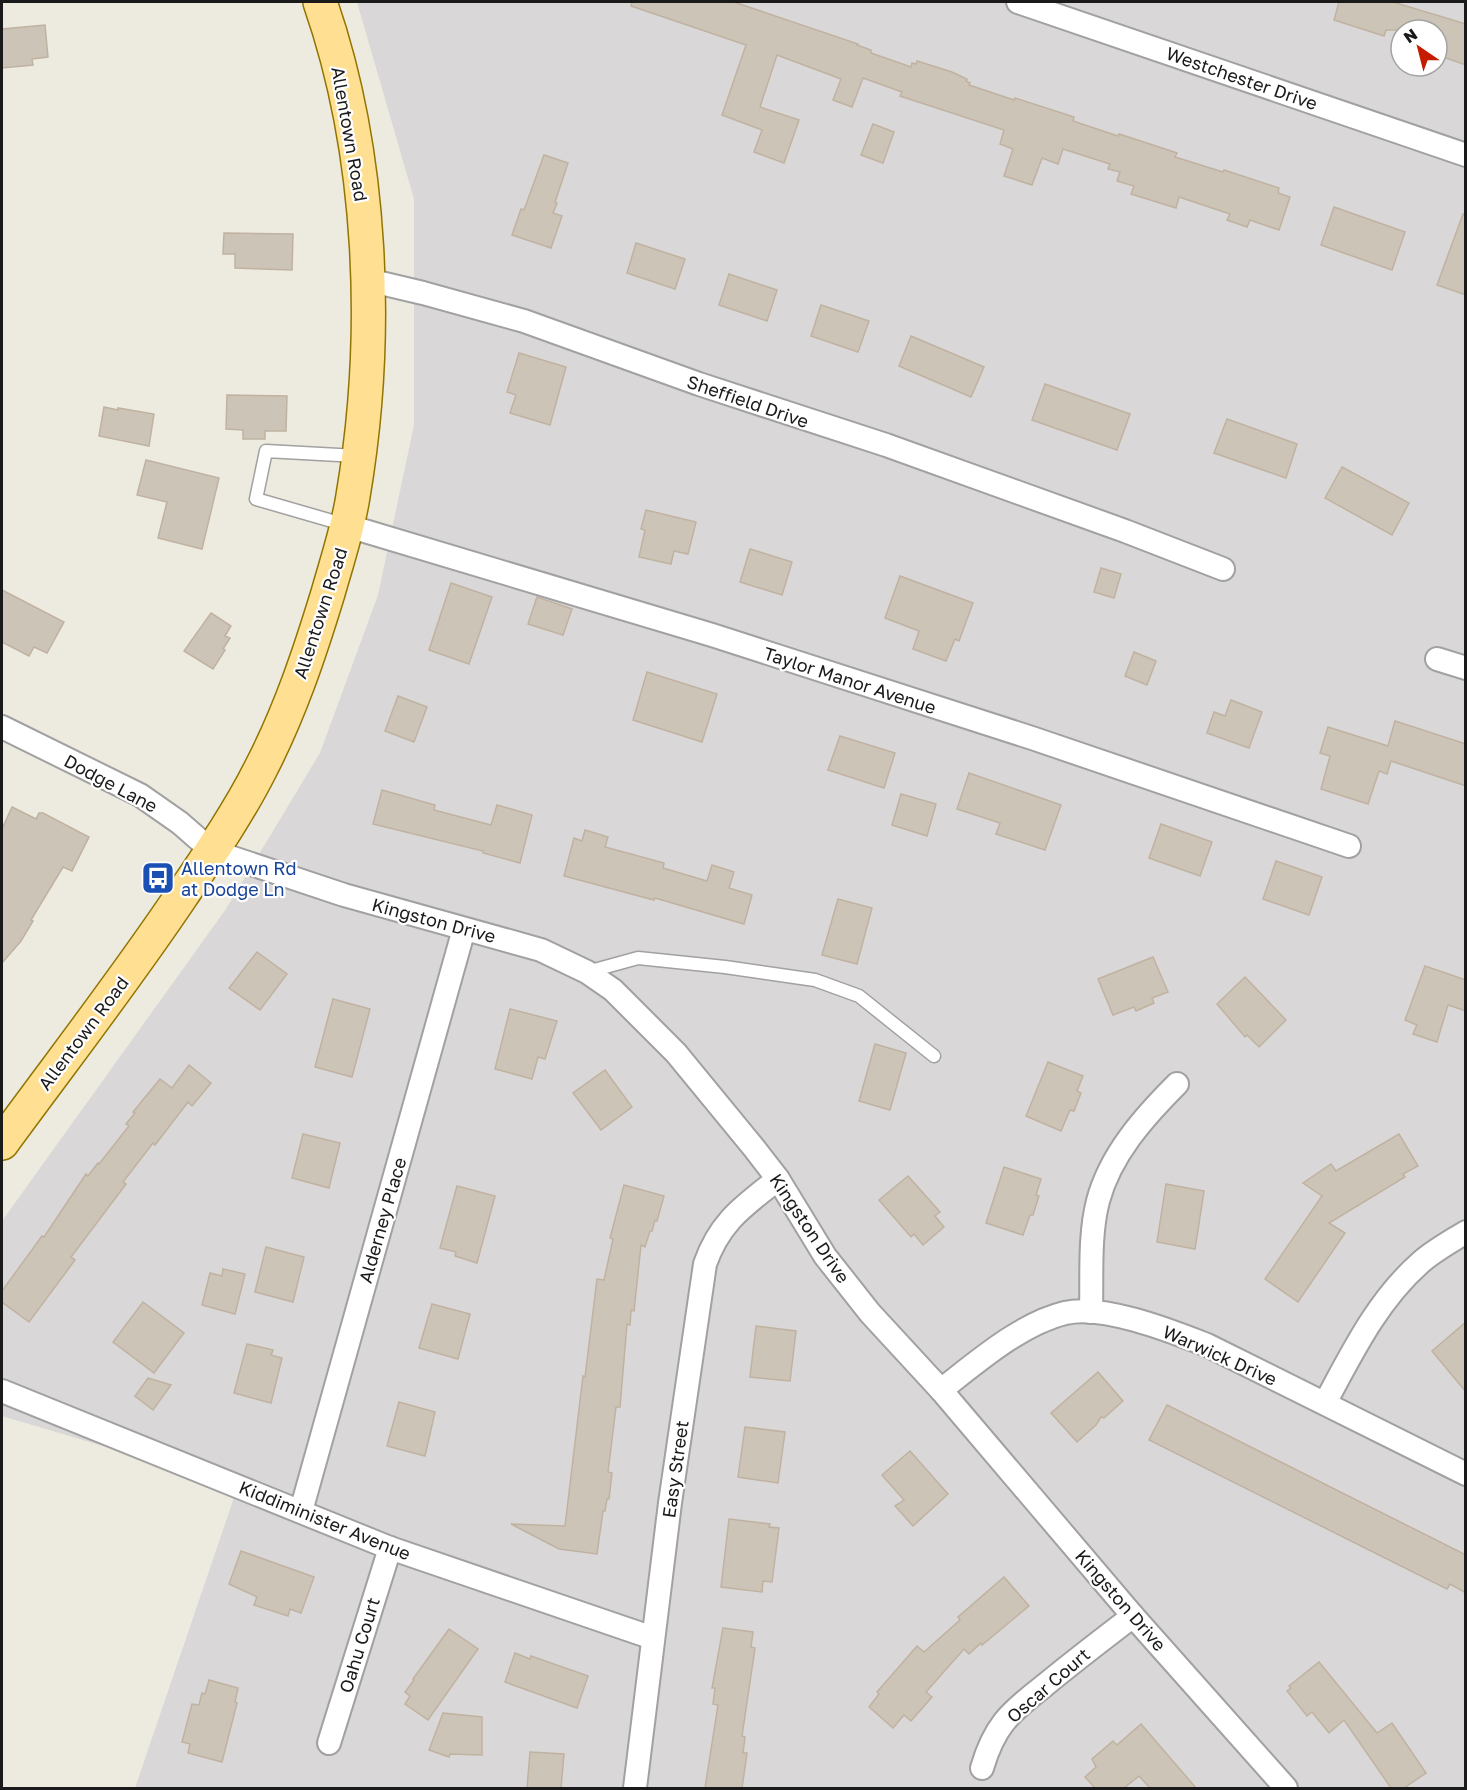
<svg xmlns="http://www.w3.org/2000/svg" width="1467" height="1790" font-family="'Golos Text',sans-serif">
<rect width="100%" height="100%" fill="#edeadf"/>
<path fill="#d9d7d7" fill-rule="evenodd" d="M357,2H1465V1788H135L238,1486L2,1416V1221L226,909L320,753L378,595L414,425V199ZM1401,30H1437V66H1401Z"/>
<g fill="#cdc4b8" stroke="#c0b2a0" stroke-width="1.5">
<polygon points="632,2 734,2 858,44 857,45 871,50 871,53 911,67 912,63 916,64 917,61 952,72 967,79 966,81 970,83 969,85 1014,100 1015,98 1074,117 1073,121 1118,136 1119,134 1159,147 1177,153 1175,157 1223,172 1224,170 1279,188 1278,193 1290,197 1279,230 1250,220 1247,227 1227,220 1230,214 1179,197 1176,208 1131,194 1134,186 1117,181 1120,172 1108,169 1110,164 1063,149 1058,164 1042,158 1032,185 1004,176 1013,149 1000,144 1004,130 900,96 902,92 863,78 852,107 833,100 841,79 777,55 760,107 799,120 784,163 754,152 762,130 722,115 746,45 631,6"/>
<polygon points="1339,2 1393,2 1466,24 1466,65 1437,55 1437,30 1386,30 1384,36 1334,20"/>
<polygon points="45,25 48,57 32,59 33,65 2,68 2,29"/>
<polygon points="873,124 894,132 883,163 861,155"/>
<polygon points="544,155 568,163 555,202 557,203 553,213 562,216 551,248 512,235 521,209 524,210"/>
<polygon points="1334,207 1405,232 1392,270 1321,245"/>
<polygon points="1463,214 1466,214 1466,295 1437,285"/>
<polygon points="224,233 293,234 292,270 235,268 235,254 223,254"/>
<polygon points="636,243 685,259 675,289 627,273"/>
<polygon points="729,274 777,290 767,321 719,305"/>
<polygon points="821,305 869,321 858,352 811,336"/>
<polygon points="911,336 984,367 971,397 899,366"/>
<polygon points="519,353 566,367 550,425 510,413 516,395 507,392"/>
<polygon points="1045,384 1130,414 1117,450 1032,420"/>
<polygon points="227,395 287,396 286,431 265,431 265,439 243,439 243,430 226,429"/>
<polygon points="104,407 118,410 118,408 154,414 149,446 99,436"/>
<polygon points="1227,419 1297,444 1286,478 1214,453"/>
<polygon points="146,460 219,478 202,549 158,538 167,502 137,495"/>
<polygon points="1342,467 1409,503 1392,535 1325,498"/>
<polygon points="646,510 696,522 688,554 674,551 671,564 639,557 645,530 641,529"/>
<polygon points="750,549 792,562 782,595 740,582"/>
<polygon points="1101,568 1121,574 1114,598 1094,592"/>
<polygon points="900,576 973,603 959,641 955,639 946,661 913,649 919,631 885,618"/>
<polygon points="451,583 492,597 469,664 429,650"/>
<polygon points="2,590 64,622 47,653 34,647 29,656 2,642"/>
<polygon points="537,597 572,609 563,635 528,624"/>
<polygon points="211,613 231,626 225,636 230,638 223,649 225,650 213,669 184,651"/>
<polygon points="1134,652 1156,661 1147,685 1125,676"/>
<polygon points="647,672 717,694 702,742 633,720"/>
<polygon points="398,696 427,707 414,742 385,731"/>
<polygon points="1231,700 1262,712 1249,748 1207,733 1214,712 1225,716"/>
<polygon points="1395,721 1466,744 1466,786 1391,761 1387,774 1379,771 1368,804 1321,789 1330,756 1320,753 1328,727 1388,746"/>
<polygon points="840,736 895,753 884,788 828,770"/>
<polygon points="969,773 1061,805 1045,850 996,834 1000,823 957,809"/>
<polygon points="382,790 435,805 434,810 491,825 497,805 532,815 520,863 483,853 483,851 373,824"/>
<polygon points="901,794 936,804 927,836 892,825"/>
<polygon points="12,807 36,819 39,813 43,813 89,837 72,871 63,867 31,920 33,921 21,941 2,963 2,829"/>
<polygon points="1161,824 1212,842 1200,876 1149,858"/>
<polygon points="585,830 608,837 605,847 664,863 663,868 707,881 712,865 734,872 729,888 752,895 744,924 655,898 654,900 564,876 574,838 582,841"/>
<polygon points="1276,861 1322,877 1309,915 1263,899"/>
<polygon points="838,899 872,908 857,964 822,955"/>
<polygon points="257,952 287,974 260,1010 229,988"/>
<polygon points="1153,957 1168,992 1152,998 1154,1003 1136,1011 1134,1007 1113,1015 1098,979"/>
<polygon points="1425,966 1466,980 1466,1011 1448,1005 1437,1042 1413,1034 1417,1025 1405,1020"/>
<polygon points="1245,977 1286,1020 1259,1047 1247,1035 1245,1037 1217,1004"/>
<polygon points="333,999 370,1009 352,1077 315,1067"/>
<polygon points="510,1009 557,1021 545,1059 538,1057 532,1079 495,1069"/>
<polygon points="875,1044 906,1053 890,1110 859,1101"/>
<polygon points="1048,1062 1083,1076 1077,1091 1081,1093 1074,1111 1070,1110 1061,1131 1026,1116"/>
<polygon points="189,1065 211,1083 192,1106 188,1102 155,1145 153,1143 123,1182 126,1184 120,1192 71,1257 75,1260 29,1322 2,1302 2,1291 42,1236 44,1237 86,1174 88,1176 98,1163 99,1164 129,1126 126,1124 135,1113 133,1112 160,1079 172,1088"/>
<polygon points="605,1070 632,1107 601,1130 573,1093"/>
<polygon points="303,1134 340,1143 329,1188 292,1178"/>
<polygon points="1399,1134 1418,1166 1403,1174 1405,1177 1329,1223 1345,1233 1298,1302 1265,1279 1322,1196 1303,1183 1331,1164 1336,1171"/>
<polygon points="1004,1167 1041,1179 1036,1195 1039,1196 1033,1215 1030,1215 1023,1235 986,1223"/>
<polygon points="908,1176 940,1212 935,1216 944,1227 923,1245 914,1234 911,1237 879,1200"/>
<polygon points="1166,1184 1204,1191 1195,1249 1157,1242"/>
<polygon points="624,1185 664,1196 657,1221 655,1220 652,1231 650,1231 645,1247 641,1245 634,1311 631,1310 630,1325 627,1324 620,1407 616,1407 608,1472 612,1473 609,1499 607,1499 605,1511 603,1511 597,1554 559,1549 511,1524 565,1526 583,1376 585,1377 597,1279 604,1280 613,1239 610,1238"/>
<polygon points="457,1186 495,1196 477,1263 455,1256 456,1252 440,1248"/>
<polygon points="266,1247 304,1257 293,1302 255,1292"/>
<polygon points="223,1269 245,1274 235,1314 202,1305 210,1273 222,1276"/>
<polygon points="143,1302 184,1333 154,1373 113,1342"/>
<polygon points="432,1304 470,1314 458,1359 419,1348"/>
<polygon points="1466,1322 1466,1392 1432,1351"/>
<polygon points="756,1326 796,1331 790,1381 750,1377"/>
<polygon points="247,1344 273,1350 271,1355 282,1358 271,1403 234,1393"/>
<polygon points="1098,1372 1123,1401 1104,1418 1101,1417 1096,1425 1077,1442 1051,1413"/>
<polygon points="148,1378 171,1385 153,1410 135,1396"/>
<polygon points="399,1402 435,1412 425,1456 387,1446"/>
<polygon points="1167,1405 1466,1555 1466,1593 1450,1584 1447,1589 1149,1440"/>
<polygon points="745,1427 785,1432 778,1483 738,1477"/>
<polygon points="910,1451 948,1494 913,1526 895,1506 904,1500 882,1475"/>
<polygon points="729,1519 770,1524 769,1527 779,1528 772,1582 763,1581 762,1592 721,1587"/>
<polygon points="241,1551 314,1577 301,1613 290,1609 288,1616 254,1605 257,1597 229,1584"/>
<polygon points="1004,1577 1029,1606 982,1645 981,1643 969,1654 964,1649 926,1692 932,1697 911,1721 904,1715 893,1728 869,1707 879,1694 877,1692 917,1646 924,1652 960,1620 958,1617"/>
<polygon points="723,1628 753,1632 751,1647 755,1648 742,1736 745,1737 743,1753 747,1753 742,1788 705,1788 718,1705 713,1704 715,1688 712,1688"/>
<polygon points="449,1629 478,1649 428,1720 405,1704 410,1696 405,1692 414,1680 413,1679"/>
<polygon points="515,1653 530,1659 531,1656 588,1676 577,1708 505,1682"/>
<polygon points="1319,1662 1377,1733 1392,1723 1426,1773 1404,1788 1391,1788 1344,1720 1329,1733 1312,1712 1307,1716 1287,1691 1291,1688 1289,1686"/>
<polygon points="209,1680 238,1688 235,1702 237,1703 222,1762 188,1753 190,1744 182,1742 192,1704 199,1705 202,1693 205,1694"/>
<polygon points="443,1713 482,1717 482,1755 450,1754 449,1757 429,1750"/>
<polygon points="1141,1724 1196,1788 1150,1788 1139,1776 1124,1788 1095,1788 1085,1777 1096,1767 1092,1759 1113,1741 1117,1745"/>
<polygon points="530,1752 564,1754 561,1788 527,1788"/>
</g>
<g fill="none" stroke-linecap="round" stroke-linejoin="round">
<g stroke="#a1a1a1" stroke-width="15">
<g id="service">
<polyline points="346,525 256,499 266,451 357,456"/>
<polyline points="587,972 638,958 725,967 815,980 859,996 934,1056"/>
</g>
</g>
<g stroke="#a1a1a1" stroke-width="26">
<g id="minor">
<polyline points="1018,2 1466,155"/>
<polyline points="368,280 423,293 524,321 699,384 886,445 1125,531 1223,569"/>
<polyline points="348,526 712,635 1032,738 1349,846"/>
<polyline points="1437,659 1466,668"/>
<polyline points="2,727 140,795 180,823 212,851 344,895 541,950 587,972 613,990 676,1053 754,1148 778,1179 825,1256 870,1313 941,1390 1133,1616 1286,1788"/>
<path d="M1091,1312C1092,1277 1089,1235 1098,1201C1110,1155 1144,1117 1177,1084"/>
<path d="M941,1390C976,1363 1020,1324 1065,1313C1103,1304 1171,1331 1207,1345L1466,1474"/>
<polyline points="2,1391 390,1548 653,1638"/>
<path d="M1325,1403C1352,1353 1377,1301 1420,1263C1433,1251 1450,1242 1466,1232"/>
<polyline points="301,1511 464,929"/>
<polyline points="329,1743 390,1548"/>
<path d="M982,1768C987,1751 993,1736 1004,1722C1015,1708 1031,1696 1045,1685C1074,1661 1103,1639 1133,1616"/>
<path d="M635,1788L670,1503L705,1264C720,1221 744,1206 778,1179"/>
</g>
</g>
<g stroke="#917500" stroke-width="36">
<path id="primary" d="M2,1143C62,1061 125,980 182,895C210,854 239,812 261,768C290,712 310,652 328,593C337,561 348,529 353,496C380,337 373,154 320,2"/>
</g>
<use href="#service" stroke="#fff" stroke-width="12"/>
<use href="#minor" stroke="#fff" stroke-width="22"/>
<use href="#primary" stroke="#ffdf92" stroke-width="33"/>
</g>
<defs>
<g id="bus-square" transform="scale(1.725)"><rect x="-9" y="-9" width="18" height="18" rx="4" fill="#1a4fb4" stroke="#fff"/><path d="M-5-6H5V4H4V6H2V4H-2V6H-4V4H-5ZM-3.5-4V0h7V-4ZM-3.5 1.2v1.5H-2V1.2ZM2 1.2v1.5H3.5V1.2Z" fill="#fff"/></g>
</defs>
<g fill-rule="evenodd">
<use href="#bus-square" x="158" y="878"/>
</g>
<g text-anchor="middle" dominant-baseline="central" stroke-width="4.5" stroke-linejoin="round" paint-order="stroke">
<g font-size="18" fill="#1a1a1a" stroke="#fff">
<text transform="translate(1242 78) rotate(19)">Westchester Drive</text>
<text transform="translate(350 134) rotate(80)">Allentown Road</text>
<text transform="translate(748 401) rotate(19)">Sheffield Drive</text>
<text transform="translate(320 613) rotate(-72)">Allentown Road</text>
<text transform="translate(850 680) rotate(18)">Taylor Manor Avenue</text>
<text transform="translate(111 783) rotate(28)">Dodge Lane</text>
<text transform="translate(434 920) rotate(15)">Kingston Drive</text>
<text transform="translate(83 1033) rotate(-53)">Allentown Road</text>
<text transform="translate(382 1220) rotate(-74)">Alderney Place</text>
<text transform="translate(810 1228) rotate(56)">Kingston Drive</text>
<text transform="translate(1220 1355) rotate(24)">Warwick Drive</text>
<text transform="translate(675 1469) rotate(-82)">Easy Street</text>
<text transform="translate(325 1520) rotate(22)">Kiddiminister Avenue</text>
<text transform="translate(1121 1600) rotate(49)">Kingston Drive</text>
<text transform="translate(359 1645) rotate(-73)">Oahu Court</text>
<text transform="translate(1048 1685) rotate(-41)">Oscar Court</text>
</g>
<g font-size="18" fill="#164399" stroke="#fff" text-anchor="start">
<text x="181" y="868">Allentown Rd<tspan x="181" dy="21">at Dodge Ln</tspan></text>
</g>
</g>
<rect width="1467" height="1790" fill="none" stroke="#1a1a1a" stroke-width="6"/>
<g transform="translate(1419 48) rotate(325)"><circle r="28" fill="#ffffff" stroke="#a3a3a3" stroke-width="1.5"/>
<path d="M0-4.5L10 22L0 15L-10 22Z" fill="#c51b00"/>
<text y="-9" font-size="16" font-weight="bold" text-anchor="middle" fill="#1a1a1a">N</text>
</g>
</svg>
